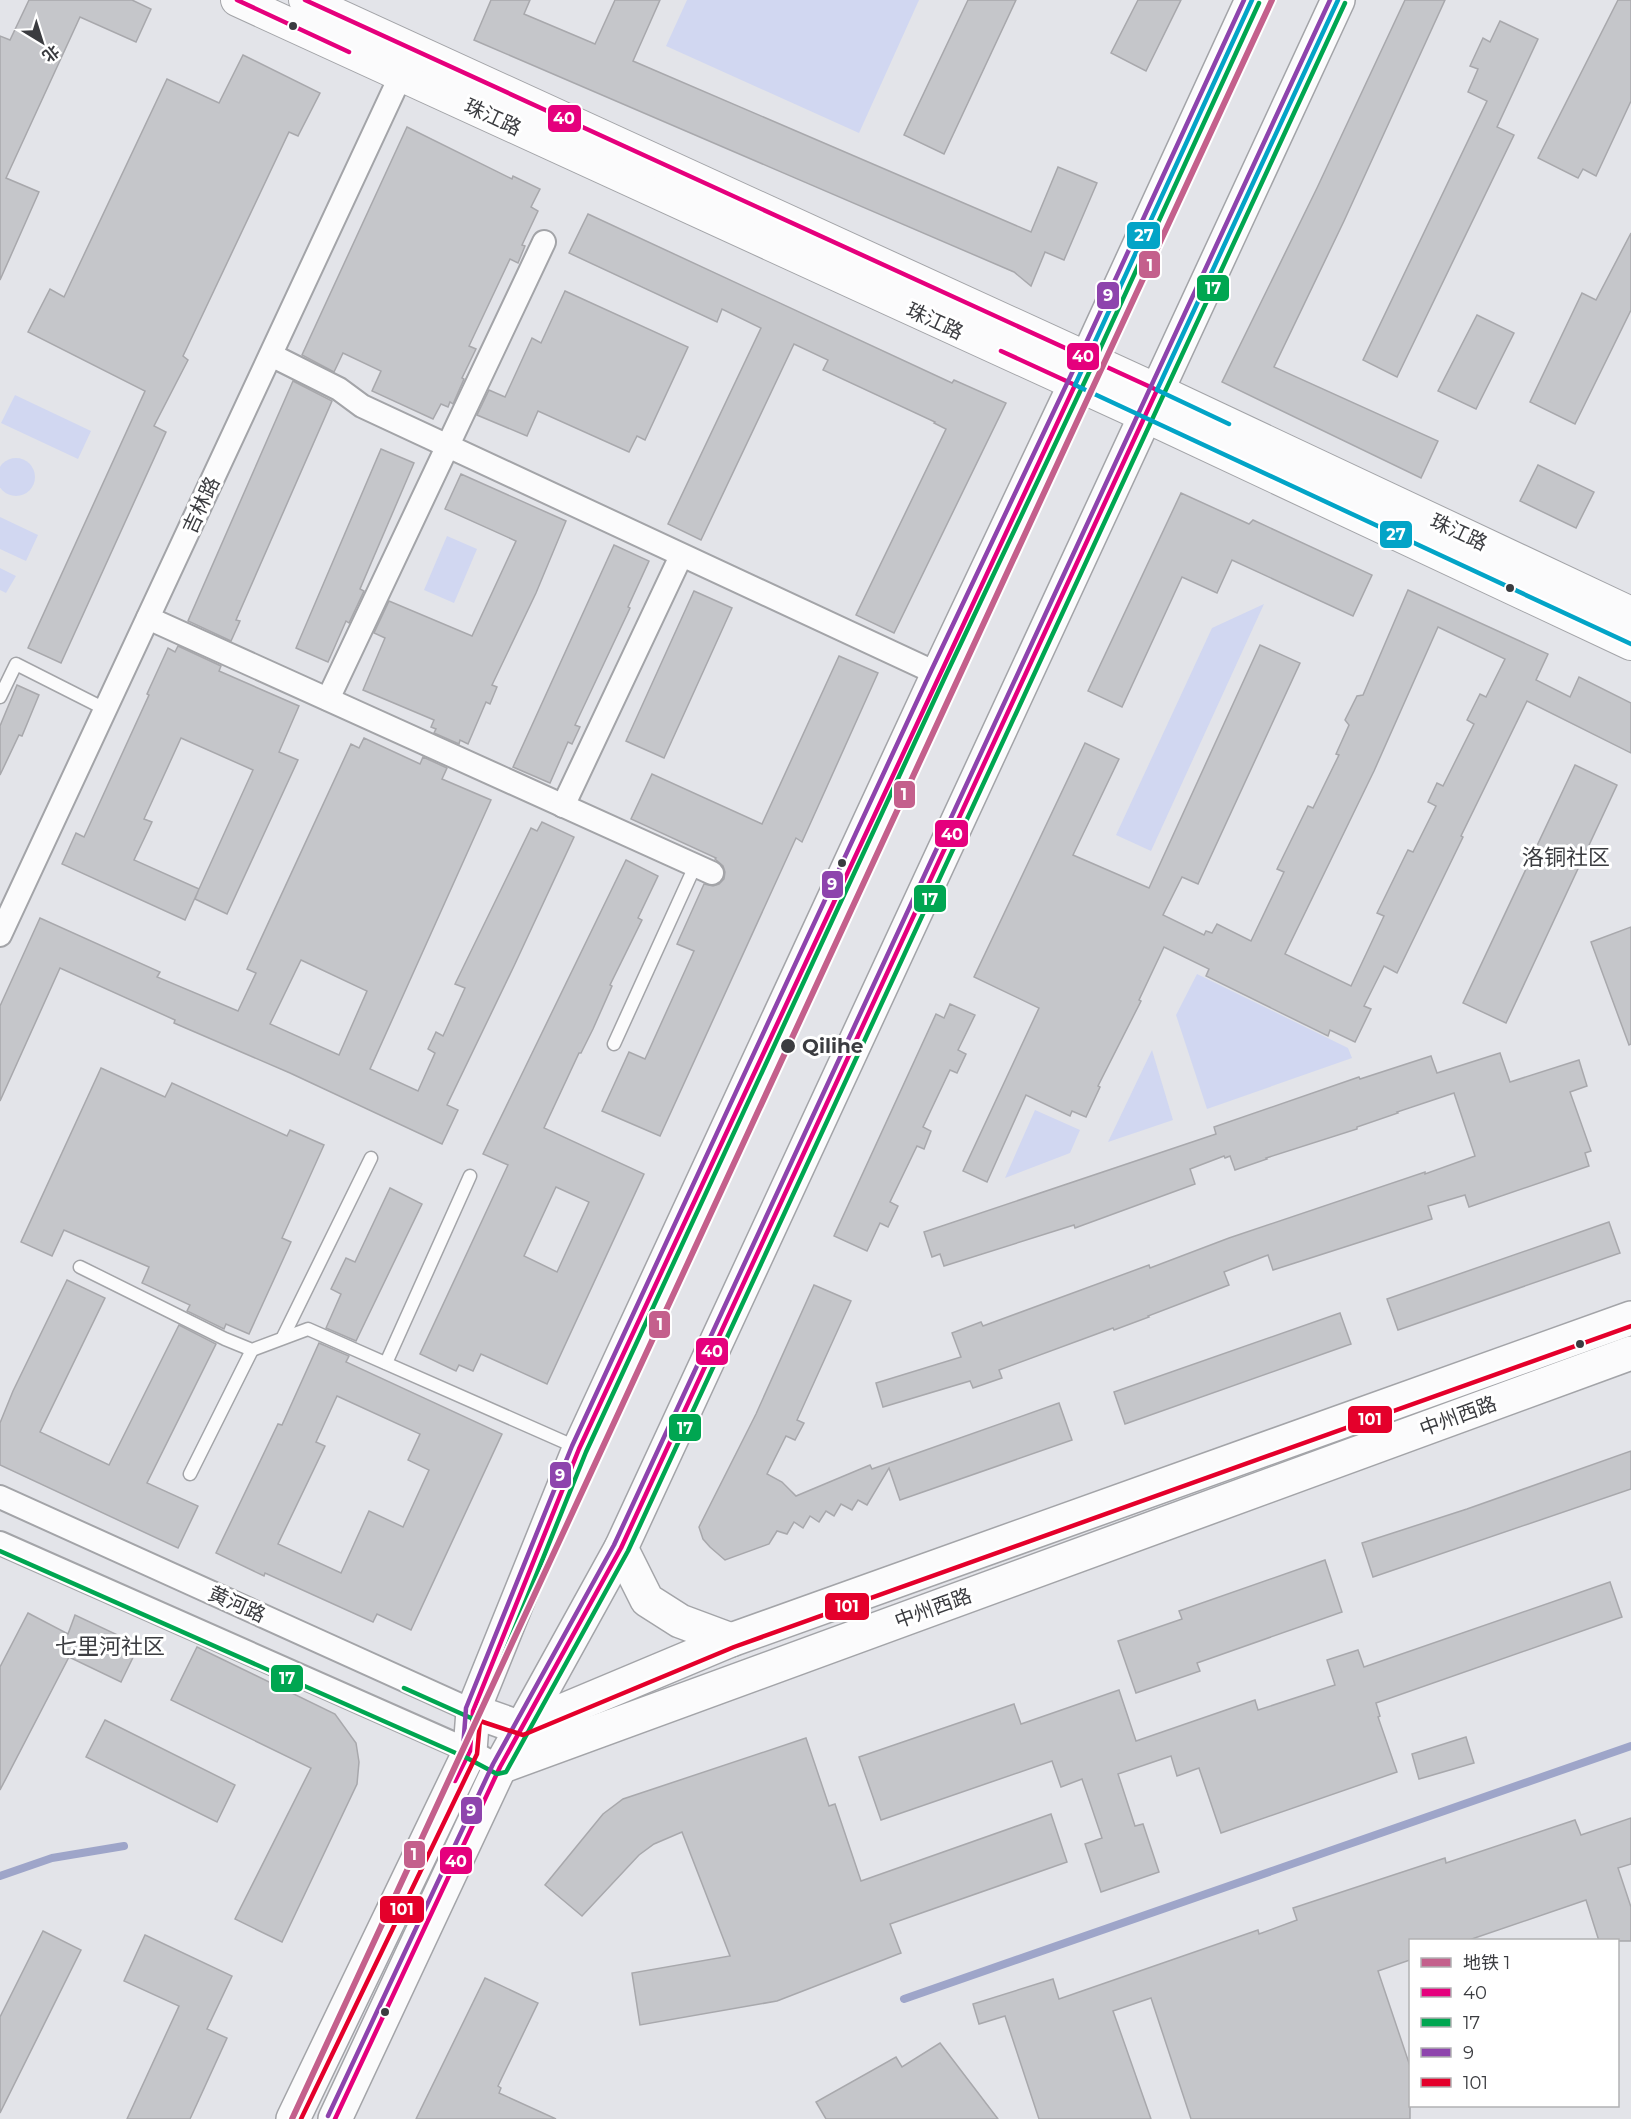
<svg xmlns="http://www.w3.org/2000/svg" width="1631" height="2119" font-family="Montserrat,'Noto Sans SC',sans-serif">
<rect width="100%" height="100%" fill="#e3e4e9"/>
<g fill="#d1d7f1">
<polygon points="687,0 919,0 859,133 666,46"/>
<polygon points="15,395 91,431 78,459 1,423"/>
<circle cx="16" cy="477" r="19"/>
<polygon points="0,517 38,535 26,561 0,549"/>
<polygon points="447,536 477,549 454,603 424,590"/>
<polygon points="0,568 16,576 6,593 0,590"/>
<polygon points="1264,604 1151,851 1116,835 1212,628"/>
<polygon points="1197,974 1348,1048 1352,1058 1207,1109 1176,1015"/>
<polygon points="1152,1050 1173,1120 1108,1142"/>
<polygon points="1035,1110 1080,1130 1070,1153 1005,1178"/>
</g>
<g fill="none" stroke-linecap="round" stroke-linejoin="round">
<g stroke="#9ea5c9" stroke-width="8">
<polyline points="0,1876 52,1858 124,1846"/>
<polyline points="904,1999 1631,1746"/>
</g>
</g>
<g fill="#c5c6ca" stroke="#a8a8ac" stroke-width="1.5" fill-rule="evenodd">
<polygon points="29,0 132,0 151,9 136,42 80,17 6,178 39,192 0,280 0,36 10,40"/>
<polygon points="491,0 530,0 524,14 595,44 615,0 660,0 633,61 1031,232 1058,167 1097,183 1064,260 1045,252 1031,286 1014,272 474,40"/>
<polygon points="968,0 1016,0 944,154 904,135"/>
<polygon points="1138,0 1181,0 1146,71 1111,53"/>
<polygon points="1405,0 1445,0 1344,221 1274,367 1438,441 1421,478 1222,382 1317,188"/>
<polygon points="1618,0 1631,0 1631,101 1596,176 1583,169 1578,178 1538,158"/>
<polygon points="1500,21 1538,39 1497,127 1514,135 1397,377 1363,360 1487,101 1468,92 1478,69 1470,66 1483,38 1490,42"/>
<polygon points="243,55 320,93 298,136 289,132 183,356 188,360 154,426 166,432 61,663 28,648 145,391 28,332 50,289 64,297 167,79 219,103"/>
<polygon points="407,127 512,179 513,176 540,189 531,207 538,211 522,245 525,246 518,263 510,259 469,346 476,349 462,378 464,379 453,404 450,402 448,407 441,404 433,419 372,391 381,371 343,353 334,372 302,355"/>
<polygon points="588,214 952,383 954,380 1006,403 894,633 856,615 946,429 934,423 935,422 823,370 828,360 794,344 701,540 668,524 761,328 722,309 717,322 569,253"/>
<polygon points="1631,233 1631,310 1575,424 1530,402 1582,293 1596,300"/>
<polygon points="565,291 688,347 645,440 637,436 629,452 538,411 527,436 477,415 489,390 505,397 532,338 541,343"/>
<polygon points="1477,315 1514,333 1476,409 1438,391"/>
<polygon points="293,381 332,401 236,620 240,621 231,641 188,621"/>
<polygon points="381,449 414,463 360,589 364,591 349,623 346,621 328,662 296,648"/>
<polygon points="1538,465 1594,492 1576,528 1520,501"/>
<polygon points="461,474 566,521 536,593 492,685 497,687 490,704 486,702 468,744 460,740 459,744 434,733 436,729 431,727 434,720 363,690 385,638 374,633 389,601 472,636 516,541 445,509"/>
<polygon points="1181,493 1249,524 1253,520 1372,575 1353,616 1232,560 1217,593 1182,577 1122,707 1088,691"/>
<polygon points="614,545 649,561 628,607 630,608 575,725 580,727 572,744 568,742 550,783 513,767"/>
<path d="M1408,590L1548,654L1536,680L1570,697L1579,677L1631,703V753L1527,701L1461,836L1463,837L1397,973L1384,966L1364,1006L1371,1009L1355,1042L1330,1030L1328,1036L1206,976L1209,969L1164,947L1139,1000L1141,1001L1098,1086L1100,1087L1086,1117L1072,1111L1070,1116L1026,1095L987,1182L963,1171L1039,1008L974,977L1085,743L1119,759L1073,855L1149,888L1260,645L1300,663L1198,884L1182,877L1163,915L1204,935L1206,931L1212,933L1217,924L1251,941L1284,872L1277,869L1308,806L1313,808L1339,755L1336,754L1349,725L1345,720L1357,696L1363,695ZM1438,627L1505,659L1486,697L1480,694L1467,720L1474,724L1443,786L1437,783L1428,802L1436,806L1413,852L1408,850L1377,913L1384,916L1351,986L1285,954L1374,771Z"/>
<polygon points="694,591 732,608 664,758 626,741"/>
<path d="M178,646L221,666L219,671L299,706L279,752L298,760L227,914L195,899L199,889L185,920L62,864L76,833L84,837L149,695L147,694L168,648L175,652ZM181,738L253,770L199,889L134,860L152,822L144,819Z"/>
<polygon points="839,656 878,673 802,842 796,838 660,1136 602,1111 629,1052 645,1059 694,951 677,944 704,884 713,886 719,884 724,879 725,872 723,866 715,859 716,858 631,819 652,774 762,824"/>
<polygon points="17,685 39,695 22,736 19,735 0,775 0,726"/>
<path d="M364,738L420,764L423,757L447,768L442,779L491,800L370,1069L418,1091L435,1053L428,1049L436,1032L443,1036L465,988L455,984L531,828L537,831L542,822L574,837L514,966L447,1105L458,1110L442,1144L290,1073L174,1023L175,1020L60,968L0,1101V1006L40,918L160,972L157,977L238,1011L256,973L247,969L351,744L359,748ZM301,960L367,991L339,1055L270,1024Z"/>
<polygon points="1575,765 1617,785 1506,1023 1463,1003"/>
<path d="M626,860L658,876L638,918L642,920L610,985L612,986L593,1029L581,1053H579L544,1128L644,1174L547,1384L481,1354L473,1371L459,1365L456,1371L420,1354L508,1165L483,1154ZM556,1187L589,1202L557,1272L524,1256Z"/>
<polygon points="1631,927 1631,1044 1629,1045 1591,942"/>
<polygon points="950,1004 975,1015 958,1050 966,1054 957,1073 950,1070 923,1127 931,1131 924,1149 917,1146 890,1202 898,1206 888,1227 880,1223 867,1251 834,1236 936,1014 944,1018"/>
<polygon points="1500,1053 1510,1082 1579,1060 1587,1086 1570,1092 1591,1151 1585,1153 1589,1166 1469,1207 1465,1195 1428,1206 1432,1219 1273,1270 1268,1255 1224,1272 1229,1285 1148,1316 1149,1317 1114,1330 1113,1328 999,1370 1002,1378 973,1388 970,1381 883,1407 876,1383 961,1357 952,1333 981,1322 983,1326 1149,1265 1150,1268 1229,1238 1425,1172 1425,1174 1475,1156 1454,1093 1397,1112 1398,1113 1357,1127 1357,1129 1266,1158 1267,1159 1235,1170 1230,1156 1225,1158 1224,1156 1190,1169 1195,1184 1075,1228 1074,1225 944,1266 940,1254 932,1257 924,1232 1216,1134 1214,1127 1359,1077 1360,1079 1431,1056 1437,1073"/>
<polygon points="101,1068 165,1097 172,1083 287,1136 290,1130 324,1145 282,1238 291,1242 249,1334 226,1324 224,1329 187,1311 190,1305 142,1283 149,1267 64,1230 52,1256 21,1242"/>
<polygon points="390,1188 422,1204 356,1341 326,1328 341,1294 331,1289 346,1258 355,1262"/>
<polygon points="1609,1222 1620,1253 1398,1330 1387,1299"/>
<polygon points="67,1280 105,1298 40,1432 109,1465 179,1325 216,1344 147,1483 198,1506 178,1548 0,1465 0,1423 13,1391"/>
<polygon points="814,1285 851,1301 797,1420 804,1423 795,1440 786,1436 767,1474 782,1482 796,1496 870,1465 872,1469 1059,1403 1072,1440 900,1500 889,1468 867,1505 858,1500 852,1510 841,1504 834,1516 826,1511 819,1522 810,1516 803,1528 794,1522 787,1534 777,1531 769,1544 725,1560 710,1547 703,1539 699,1527 756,1414"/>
<polygon points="1340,1313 1351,1344 1125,1424 1114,1392"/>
<path d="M319,1343L349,1356L346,1362L502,1434L411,1630L377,1614L373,1622L265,1573L264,1576L216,1553L278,1424L282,1425ZM337,1396L420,1434L408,1460L429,1470L403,1527L369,1511L341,1573L278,1544L325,1446L316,1442Z"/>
<polygon points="1631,1451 1631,1489 1373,1577 1362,1543 1467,1509"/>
<polygon points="1325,1560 1342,1612 1197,1663 1200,1671 1136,1693 1118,1641 1182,1619 1179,1611"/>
<polygon points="1610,1582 1622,1617 1376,1703 1380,1716 1378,1717 1397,1772 1221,1833 1199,1768 1177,1776 1171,1756 1118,1774 1135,1826 1143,1824 1159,1872 1101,1892 1085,1844 1102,1838 1082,1779 1061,1787 1052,1761 881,1820 859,1757 1014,1704 1021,1724 1119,1690 1136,1741 1255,1700 1258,1710 1335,1685 1327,1660 1358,1650 1364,1667"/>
<polygon points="28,1613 68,1634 75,1615 139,1645 121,1682 69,1657 0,1790 0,1667"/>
<polygon points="197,1647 335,1714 356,1743 359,1762 357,1784 282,1942 235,1919 311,1768 171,1700"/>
<polygon points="105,1720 235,1785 217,1822 86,1757"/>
<polygon points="1466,1737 1474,1763 1419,1779 1412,1754"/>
<polygon points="806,1738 829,1806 835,1804 861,1881 1051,1814 1067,1862 890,1924 901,1953 777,2001 640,2025 632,1973 730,1956 682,1832 654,1844 639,1855 582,1916 545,1885 603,1814 623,1799"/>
<polygon points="1631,1818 1631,1864 1618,1868 1631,1907 1631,1941 1599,1941 1586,1900 1466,1941 1410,1941 1410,1960 1378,1971 1410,2066 1410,2119 1191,2119 1151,1998 1113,2011 1151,2119 1039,2119 1005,2016 979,2024 973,2004 1053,1979 1059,1999 1258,1930 1259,1934 1297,1920 1293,1908 1445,1858 1446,1863 1575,1820 1581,1835"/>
<polygon points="43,1931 81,1950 0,2113 0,2017"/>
<polygon points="145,1935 232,1976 207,2029 227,2038 190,2119 127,2119 179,2006 124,1981"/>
<polygon points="485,1978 538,2003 498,2086 501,2088 499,2093 556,2119 416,2119"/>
<polygon points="940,2043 998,2119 826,2119 816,2102 896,2057 902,2067"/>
</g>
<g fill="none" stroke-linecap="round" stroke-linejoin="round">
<g stroke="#a3a4a8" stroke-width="15">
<g id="service">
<polyline points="0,697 16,664 105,709"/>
<polyline points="614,1044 695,866"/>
<polyline points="80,1267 225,1339 252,1350 308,1329 578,1448"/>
<polyline points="283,1337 371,1158"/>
<polyline points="386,1363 470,1176"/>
<polyline points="190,1474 252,1350"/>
</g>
</g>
<g stroke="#a3a4a8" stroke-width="26">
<g id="minor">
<polyline points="271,355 339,389 362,406 938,674"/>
<polyline points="148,618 712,873"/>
<polyline points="328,699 544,242"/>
<polyline points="563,806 681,556"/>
<polyline points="0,935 401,75"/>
<polyline points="0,1497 473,1711"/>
<polyline points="0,1543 470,1751 500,1767"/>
</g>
</g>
<g stroke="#a3a4a8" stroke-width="34">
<g id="secondary">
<polyline points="237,0 1145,416 1631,644"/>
<polyline points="305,0 1157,390 1631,613"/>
</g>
</g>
<g stroke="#a3a4a8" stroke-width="36">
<g id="primary">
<polyline points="621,1548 647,1600 680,1621 731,1640"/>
<polyline points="473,1711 521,1728 731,1640 1631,1318"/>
<polyline points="500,1767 1631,1353"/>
<polyline points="293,2119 470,1751 473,1711 579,1449 938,674 1087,359 1252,0"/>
<polyline points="335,2119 500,1767 621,1548 1338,0"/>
</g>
</g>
<use href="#service" stroke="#fbfbfc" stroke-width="12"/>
<use href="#minor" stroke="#fbfbfc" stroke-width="22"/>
<use href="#secondary" stroke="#fbfbfc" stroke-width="32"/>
<use href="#primary" stroke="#fbfbfc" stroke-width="33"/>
<g stroke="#fff" stroke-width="9">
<g id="bus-1">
<polyline points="237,0 349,52"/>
<polyline points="305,0 1157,390 621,1548 500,1767 335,2119"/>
<polyline points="455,1781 470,1751 473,1711 579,1449 1075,385 1001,351"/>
</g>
</g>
<g stroke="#fff" stroke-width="9">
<g id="bus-2">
<polyline points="0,1551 467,1758 497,1774 506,1772 628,1551 1345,3"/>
<polyline points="404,1688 471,1718 476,1718 480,1714 586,1452 945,677 1094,362 1259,3"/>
</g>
</g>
<g stroke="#fff" stroke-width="9">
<g id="bus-3">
<polyline points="448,1778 463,1749 466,1708 572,1446 931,671 1080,356 1244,0"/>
<polyline points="328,2116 493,1764 614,1545 1330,0"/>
</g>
</g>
<g stroke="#fff" stroke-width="9">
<polyline id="bus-4" points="301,2119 477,1754 480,1721 523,1735 734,1647 1631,1326"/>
</g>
<g stroke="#fff" stroke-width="9">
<g id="bus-5">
<polyline points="1252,0 1075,385 1631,644"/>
<polyline points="1229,424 1157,390 1338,0"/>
</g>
</g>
<use href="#bus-1" stroke="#e5007d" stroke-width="4.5"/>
<use href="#bus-2" stroke="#00a651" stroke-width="4.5"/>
<use href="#bus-3" stroke="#8e44ad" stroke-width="4.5"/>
<use href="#bus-4" stroke="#e4002b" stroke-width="4.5"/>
<use href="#bus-5" stroke="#03a4c7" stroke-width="4.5"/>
<g stroke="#fff" stroke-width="10">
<polyline id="metro-1" points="292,2119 1272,0"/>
</g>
<use href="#metro-1" stroke="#c4608c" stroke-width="6"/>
</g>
<g fill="#3b3c40" stroke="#fff" stroke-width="2">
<circle cx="293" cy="26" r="5"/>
<circle cx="1510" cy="588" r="5"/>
<circle cx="842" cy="863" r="5"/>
<circle cx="788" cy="1046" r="8"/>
<circle cx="1580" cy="1344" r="5"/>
<circle cx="385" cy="2012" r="5"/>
</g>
<g text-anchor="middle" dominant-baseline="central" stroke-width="6" stroke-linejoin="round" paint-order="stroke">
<g font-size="20" fill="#3b3c40" stroke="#fff">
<text transform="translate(493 117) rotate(25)">珠江路</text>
<text transform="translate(935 321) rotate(25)">珠江路</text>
<text transform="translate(201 505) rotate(-65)">吉林路</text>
<text transform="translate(1459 532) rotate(25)">珠江路</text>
<text transform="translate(1458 1416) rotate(-20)">中州西路</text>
<text transform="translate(237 1604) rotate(24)">黄河路</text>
<text transform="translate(933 1608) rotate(-20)">中州西路</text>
</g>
<g font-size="20" font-weight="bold" fill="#3b3c40" stroke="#fff" text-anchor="start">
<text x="802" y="1046">Qilihe</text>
</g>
<g font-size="22" fill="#3b3c40" stroke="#fff">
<text x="1566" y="857">洛铜社区</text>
<text x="110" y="1646">七里河社区</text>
</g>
</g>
<g stroke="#fff" stroke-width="2">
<rect x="547" y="104" width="35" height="29" rx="6" fill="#e5007d"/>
<rect x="1126" y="221" width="35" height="29" rx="6" fill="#03a4c7"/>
<rect x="1138" y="250" width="23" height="29" rx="6" fill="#c4608c"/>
<rect x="1196" y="274" width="34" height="28" rx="6" fill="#00a651"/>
<rect x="1096" y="281" width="24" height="29" rx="6" fill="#8e44ad"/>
<rect x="1066" y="342" width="34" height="29" rx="6" fill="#e5007d"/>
<rect x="1379" y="520" width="34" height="29" rx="6" fill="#03a4c7"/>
<rect x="893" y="780" width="23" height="29" rx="6" fill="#c4608c"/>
<rect x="934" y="819" width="35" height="29" rx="6" fill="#e5007d"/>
<rect x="821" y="870" width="23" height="29" rx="6" fill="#8e44ad"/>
<rect x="913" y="884" width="34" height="29" rx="6" fill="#00a651"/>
<rect x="648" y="1310" width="23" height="29" rx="6" fill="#c4608c"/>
<rect x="695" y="1337" width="34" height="29" rx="6" fill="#e5007d"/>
<rect x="1347" y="1405" width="46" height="29" rx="6" fill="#e4002b"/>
<rect x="668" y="1413" width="34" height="29" rx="6" fill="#00a651"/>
<rect x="549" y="1461" width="23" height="28" rx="6" fill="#8e44ad"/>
<rect x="824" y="1592" width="46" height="29" rx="6" fill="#e4002b"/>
<rect x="270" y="1664" width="34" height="29" rx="6" fill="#00a651"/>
<rect x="460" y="1796" width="23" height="29" rx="6" fill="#8e44ad"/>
<rect x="403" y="1840" width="23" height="29" rx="6" fill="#c4608c"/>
<rect x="439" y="1846" width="34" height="29" rx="6" fill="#e5007d"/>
<rect x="379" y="1895" width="46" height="29" rx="6" fill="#e4002b"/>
</g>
<g font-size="16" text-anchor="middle" font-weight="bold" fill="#fff">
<text x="564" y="124">40</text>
<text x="1144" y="241">27</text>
<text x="1150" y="271">1</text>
<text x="1213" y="294">17</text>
<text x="1108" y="301">9</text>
<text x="1083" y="362">40</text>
<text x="1396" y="540">27</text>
<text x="904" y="800">1</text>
<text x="952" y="840">40</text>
<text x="832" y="890">9</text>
<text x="930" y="905">17</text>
<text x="660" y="1330">1</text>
<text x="712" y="1357">40</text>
<text x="1370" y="1425">101</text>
<text x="685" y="1434">17</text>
<text x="560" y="1481">9</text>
<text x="847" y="1612">101</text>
<text x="287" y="1684">17</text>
<text x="471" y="1816">9</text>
<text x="414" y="1860">1</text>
<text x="456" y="1867">40</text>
<text x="402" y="1915">101</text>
</g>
<rect x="1409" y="1939" width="210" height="168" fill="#ffffff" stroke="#b1b1b3" stroke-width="1.5"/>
<rect x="1421" y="1958" width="30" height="9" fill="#c4608c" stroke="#b1b1b3" stroke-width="1.5"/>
<text x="1463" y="1969" font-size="18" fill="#3b3c40">地铁 1</text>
<rect x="1421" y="1988" width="30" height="9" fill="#e5007d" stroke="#b1b1b3" stroke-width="1.5"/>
<text x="1463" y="1999" font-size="18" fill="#3b3c40">40</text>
<rect x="1421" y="2018" width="30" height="9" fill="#00a651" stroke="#b1b1b3" stroke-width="1.5"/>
<text x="1463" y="2029" font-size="18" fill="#3b3c40">17</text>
<rect x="1421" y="2048" width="30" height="9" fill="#8e44ad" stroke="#b1b1b3" stroke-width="1.5"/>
<text x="1463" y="2059" font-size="18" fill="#3b3c40">9</text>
<rect x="1421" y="2078" width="30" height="9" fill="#e4002b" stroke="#b1b1b3" stroke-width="1.5"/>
<text x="1463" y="2089" font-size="18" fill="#3b3c40">101</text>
<g transform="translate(42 42) rotate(142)" stroke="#ffffff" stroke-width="4.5" paint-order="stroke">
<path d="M0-4.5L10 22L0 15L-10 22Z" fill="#3b3c40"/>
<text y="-9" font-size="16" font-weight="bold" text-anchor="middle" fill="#3b3c40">北</text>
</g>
</svg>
